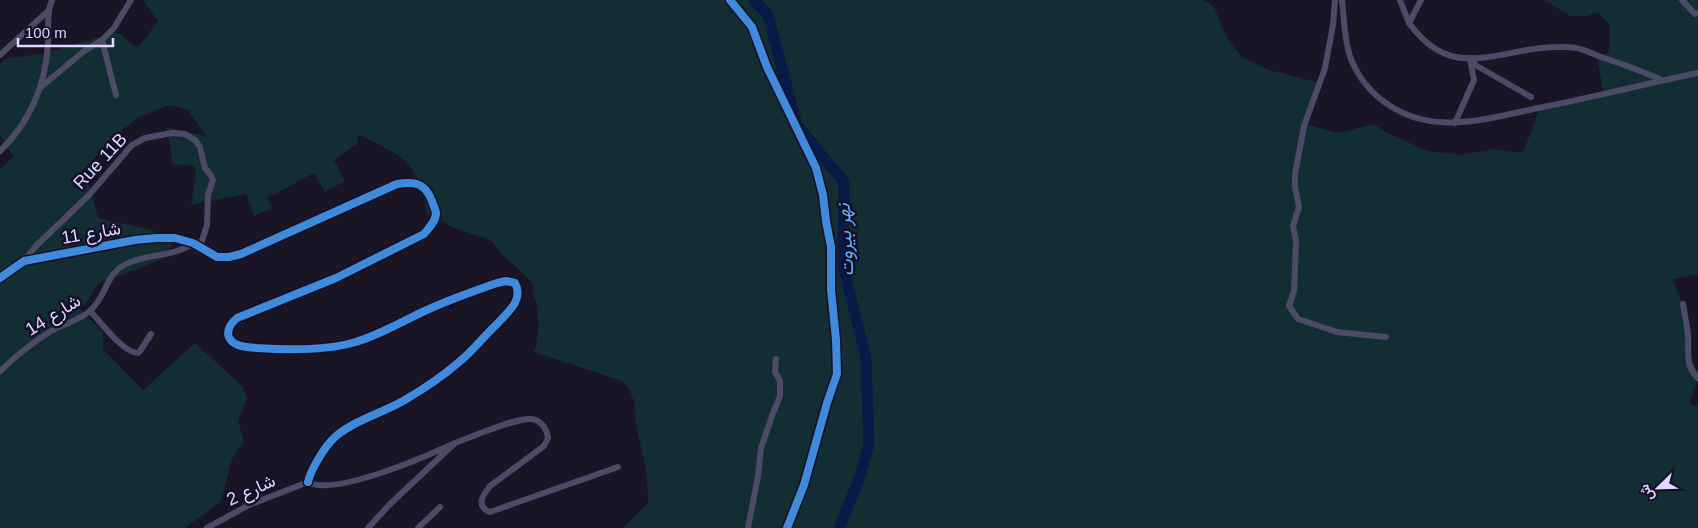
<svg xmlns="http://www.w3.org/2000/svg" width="1698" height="528" font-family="Arial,Vazirmatn,sans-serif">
<rect width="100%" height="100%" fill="#191524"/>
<path fill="#132e32" d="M143,0H1204L1214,7L1228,40L1243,58L1269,70L1316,82L1305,124L1338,133L1374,124L1387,133L1428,151L1460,155L1494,149L1523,153L1540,108L1604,95L1597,58L1609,52L1610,26L1599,13L1586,16H1570L1545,0H1698V274L1673,279L1691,328V359L1698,372V380L1689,403L1698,407V528H623L648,503L647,476L635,419V404L630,391L622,381L534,352C539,338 539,323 537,307C536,297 531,294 533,283L501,253L491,240L454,228L427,213C424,196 419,176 407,163C399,153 372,142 360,135L357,137L358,143L334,160L345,181L325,192L314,173L271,196L267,195L272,208L254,216L246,194L191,205L196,175L194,166L172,164L170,143L166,127L206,136L187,109L169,105L139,117L114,136L73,183L76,188L89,184L98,218L148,229L169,237L173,244L160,260L98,284L85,305L79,308L103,333V349L143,390L195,343L243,387L247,398L238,421L244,441L232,459L221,501L185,528H0V170L13,157L0,135V65L5,59L45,53L117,32L138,48L158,21Z"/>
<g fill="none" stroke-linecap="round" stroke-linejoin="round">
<polyline stroke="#0a1a46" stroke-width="11" points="754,0 768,15 797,125 844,182 843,266 866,358 869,445 858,482 839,528"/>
<g stroke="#4d4a65" stroke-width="6">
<polyline points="730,0 752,27 767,67 816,168 823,195 826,221 831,247 831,289 836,340 837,374 827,403 804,485 787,528"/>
<polyline points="1335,0 1333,25 1325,68 1304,126 1295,174 1295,187 1299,207 1293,226 1296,241 1295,268 1294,291 1289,306 1298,319 1337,332 1386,337"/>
<path d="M1342,0C1344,16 1344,33 1348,49C1352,67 1364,85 1378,97C1426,138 1482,120 1538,108C1591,98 1644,84 1698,73"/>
<polyline points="1400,0 1409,23"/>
<path d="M1421,0L1409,23C1448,77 1486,55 1541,48C1552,47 1564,46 1576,48C1584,49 1593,54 1601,57C1622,64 1642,71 1662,80"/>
<polyline points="1682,0 1695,14 1698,13"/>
<polyline points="102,40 116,95"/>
<polyline points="0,55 48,11"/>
<polyline points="1469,58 1477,66 1531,97"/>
<polyline points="41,87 83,52 102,40 114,28 131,0"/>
<polyline points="1455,123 1474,80 1470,59"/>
<path d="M0,151C30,122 45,87 48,45C49,29 46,15 52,0"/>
<polyline points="24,261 35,247 89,195 132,145 145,138 172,133 185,134 195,140 200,147 205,168 210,174 213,180 208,195 207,225 200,247"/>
<path d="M0,278L24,261L135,240L156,238H175L193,243L217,257H229L241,254L397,184C415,181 425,183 432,201C433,205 436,210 436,213C436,221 429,228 424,234L336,278L237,318C232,322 228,327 228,334C230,347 247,347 257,348C287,350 322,351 352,343C379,336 404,320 429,309C451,299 474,291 497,283L506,281L515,283C524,300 508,312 497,324C484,336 473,351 459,362C442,377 422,390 403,401C382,413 353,421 335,437C325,446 311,469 308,482"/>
<path d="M1683,304C1685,315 1687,325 1688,336C1689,352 1685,366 1698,378"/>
<path d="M90,311C101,322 123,353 138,353L140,351L151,334"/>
<path d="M0,371C16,356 33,342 51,331C63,324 81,320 91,310C106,296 106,275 124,265C146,253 172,258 193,243"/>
<path d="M455,443C472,437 514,418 531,419C541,420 547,429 548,438L544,446L490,486C483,495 475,506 490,512L618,467"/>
<path d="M308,482C334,497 427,456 455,443L389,505L368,528"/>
<polyline points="207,528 249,505 308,482"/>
<polyline points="418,528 440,507"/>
<polyline points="748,528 758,476 761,448 773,413 780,396 780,381 775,372 776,359"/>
</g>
<g stroke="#160f2a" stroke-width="11">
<g id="cycleway">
<polyline points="730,0 752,27 767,67 816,168 823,195 826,221 831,247 831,289 836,340 837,374 827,403 804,485 787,528"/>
<path d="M0,278L24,261L135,240L156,238H175L193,243L217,257H229L241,254L397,184C415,181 425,183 432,201C433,205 436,210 436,213C436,221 429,228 424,234L336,278L237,318C232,322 228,327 228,334C230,347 247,347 257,348C287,350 322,351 352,343C379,336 404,320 429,309C451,299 474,291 497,283L506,281L515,283C524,300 508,312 497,324C484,336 473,351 459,362C442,377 422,390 403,401C382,413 353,421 335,437C325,446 311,469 308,482"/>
</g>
</g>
<use href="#cycleway" stroke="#408adc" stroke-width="8"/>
</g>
<g text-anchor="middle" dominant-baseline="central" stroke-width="5" stroke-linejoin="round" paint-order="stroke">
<g font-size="18" fill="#dfd8ff" stroke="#160f2a">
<text transform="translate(100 161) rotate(-47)">Rue 11B</text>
<text transform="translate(91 233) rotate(-10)">شارع 11</text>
<text transform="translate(53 315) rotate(-32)">شارع 14</text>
<text transform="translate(251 490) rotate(-24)">شارع 2</text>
</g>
<g font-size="19" font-style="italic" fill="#66adff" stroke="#160f2a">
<text transform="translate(845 240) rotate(-93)">نهر بيروت</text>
</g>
</g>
<g transform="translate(1658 488) rotate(247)" stroke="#160f2a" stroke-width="4" paint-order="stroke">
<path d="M0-4L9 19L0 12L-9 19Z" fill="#dfd8ff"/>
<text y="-8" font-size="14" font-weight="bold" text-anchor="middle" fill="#dfd8ff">ش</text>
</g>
<path d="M18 38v8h95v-8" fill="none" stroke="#dfd8ff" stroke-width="2.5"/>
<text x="25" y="38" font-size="15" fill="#dfd8ff" stroke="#160f2a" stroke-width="4" paint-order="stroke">100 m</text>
</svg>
